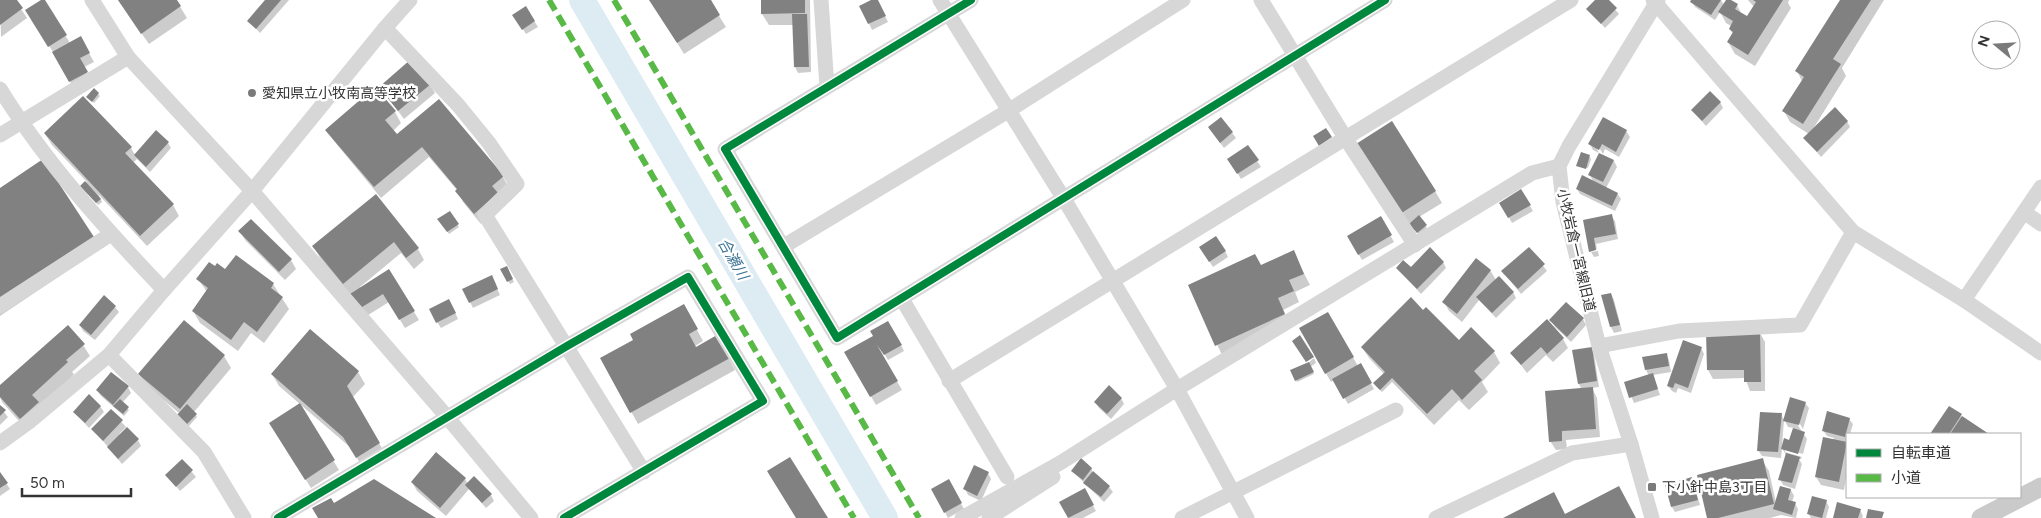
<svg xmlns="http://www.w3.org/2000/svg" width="2041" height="518" font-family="Figtree,'Noto Sans JP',sans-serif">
<rect width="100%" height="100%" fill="#fff"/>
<g fill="#0003">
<polygon points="0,0 15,0 27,18 1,37"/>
<polygon points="43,0 70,43 80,37 94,62 84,67 92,81 75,90 55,55 32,19"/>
<polygon points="118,0 176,0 187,18 149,44"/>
<polygon points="267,0 289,0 260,33 249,21"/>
<polygon points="651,0 709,0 726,27 684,54"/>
<polygon points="762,0 810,0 811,72 798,73 795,67 793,25 769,25 762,14"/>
<polygon points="874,0 877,0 888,22 872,30 861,6"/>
<polygon points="1597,0 1607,0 1619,14 1605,28 1588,9"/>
<polygon points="1693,0 1721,0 1724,5 1728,0 1737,5 1742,15 1747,18 1754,7 1748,0 1789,0 1788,3 1791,8 1755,66 1735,54 1728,42 1733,34 1730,29 1731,26 1726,23 1720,12 1715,20 1695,7 1692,2"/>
<polygon points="1840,0 1884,0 1842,68 1846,76 1813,129 1847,121 1850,127 1821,157 1805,138 1809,134 1790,122 1784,111 1802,81 1797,71 1841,1"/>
<polygon points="526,8 538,27 526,34 514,15"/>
<polygon points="430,85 435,93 404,119 380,87"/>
<polygon points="98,94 100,96 94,103 89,99"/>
<polygon points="1720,102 1723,108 1706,126 1692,110"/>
<polygon points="395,112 401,123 393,131 397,136 503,177 509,188 504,205 481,224 463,202 457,190 429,157 381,198 334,141 327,130"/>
<polygon points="1221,118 1236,138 1224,148 1209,128"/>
<polygon points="1626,131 1630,137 1619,157 1605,149 1603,154 1597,144 1595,145 1599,153 1593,150 1590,144"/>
<polygon points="45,134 131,148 135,155 168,143 171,148 150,172 137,159 133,163 173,205 179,216 147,246 98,194 102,202 98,205 82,186 87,182 52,145"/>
<polygon points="1248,147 1261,167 1241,179 1229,159"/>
<polygon points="1602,155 1614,161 1617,167 1606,188 1617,193 1621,199 1615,211 1580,194 1577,189 1594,183 1590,175"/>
<polygon points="1364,156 1435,191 1442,203 1419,217 1427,228 1419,235 1410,223 1408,224"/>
<polygon points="1589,156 1591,159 1588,168 1578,165"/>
<polygon points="0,189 100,249 0,316"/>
<polygon points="1521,191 1533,211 1512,223 1501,203"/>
<polygon points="375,196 418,249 424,260 414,269 401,253 360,287 361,288 389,271 419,320 405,328 389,302 365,317 320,258 314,247"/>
<polygon points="449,212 459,227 449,234 439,220"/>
<polygon points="1611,216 1615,221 1618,239 1596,244 1597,249 1590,250 1584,221"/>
<polygon points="1380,217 1394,242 1362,260 1348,236"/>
<polygon points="240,231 291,260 296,269 285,280 245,240"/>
<polygon points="1529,248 1547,271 1521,294 1503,272"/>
<polygon points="1225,251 1228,257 1213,267 1204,253"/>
<polygon points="1598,251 1599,256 1594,257 1591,252"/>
<polygon points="1293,252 1310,285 1295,292 1299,302 1283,310 1290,326 1223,357 1189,286 1261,267"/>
<polygon points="1443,262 1446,268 1421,294 1397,268 1411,269"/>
<polygon points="506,268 514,282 510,284 502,270"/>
<polygon points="1490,270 1496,280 1513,292 1516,298 1496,318 1479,300 1462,322 1449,311 1444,302"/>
<polygon points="225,271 273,284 289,309 264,343 251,333 238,351 200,323 193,311 207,292 198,279"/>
<polygon points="494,282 500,295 473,308 470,302"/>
<polygon points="1611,294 1614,300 1622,331 1614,333 1611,327 1603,296"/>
<polygon points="1566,304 1583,319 1586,325 1571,342 1555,327 1551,320"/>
<polygon points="452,306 458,319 441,328 437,322"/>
<polygon points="684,306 703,341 695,346 696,348 717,337 735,370 638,424 602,359 635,341"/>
<polygon points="115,307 119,312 95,340 83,331 80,325"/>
<polygon points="1327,313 1358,366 1360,365 1374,389 1348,404 1334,380 1331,382 1300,329"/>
<polygon points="1546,321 1563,339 1568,348 1553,362 1546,355 1527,373 1512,353"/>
<polygon points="184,322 224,356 231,368 194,412 197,417 188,427 180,414 146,385 139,374"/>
<polygon points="888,322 904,351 888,360 872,332"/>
<polygon points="310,330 358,372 365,384 352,398 386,455 363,468 351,448 279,386 272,374"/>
<polygon points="1760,333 1765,342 1765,391 1750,391 1745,378 1713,379 1708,370"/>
<polygon points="872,338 902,390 876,405 846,353"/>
<polygon points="1459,341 1494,352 1500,363 1482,382 1488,392 1469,410 1459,400 1434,425 1392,382 1382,392 1376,386 1384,374 1369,358 1362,347"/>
<polygon points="83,345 90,356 72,372 74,374 27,430 2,402 0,397 0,386"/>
<polygon points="1591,348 1594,354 1599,387 1592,388 1597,398 1600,437 1566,440 1567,449 1556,450 1550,441 1582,390 1579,384"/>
<polygon points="1701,348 1704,354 1691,393 1678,388 1676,393 1672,391 1668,386"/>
<polygon points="1666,354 1669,360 1671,372 1653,375 1660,395 1634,403 1626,383 1649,376 1646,370 1644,358"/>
<polygon points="1314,358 1316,363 1310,367 1314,374 1297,382 1292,371 1308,363"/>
<polygon points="128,387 131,393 122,403 129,410 124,416 101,396 97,390"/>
<polygon points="1121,398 1124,404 1111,419 1099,408 1095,402"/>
<polygon points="1805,403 1809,408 1803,429 1797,419 1795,421 1807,439 1803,454 1785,449 1785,452 1802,457 1801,459 1799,459 1802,464 1795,489 1783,485 1780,479 1786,455 1782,448 1781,458 1762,456 1758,450 1781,414 1784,420 1782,446 1790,441 1794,428 1788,427 1785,421"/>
<polygon points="299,405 339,470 311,488 276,432"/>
<polygon points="100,406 104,412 89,428 74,412"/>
<polygon points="0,407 8,417 0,425"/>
<polygon points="1949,407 1963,418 1989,434 1932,434"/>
<polygon points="111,410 126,427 119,434 138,440 141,446 122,464 93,429"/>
<polygon points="1849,419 1853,424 1850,434 1847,434 1847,480 1846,478 1844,490 1821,485 1816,477 1834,438 1827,436 1823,430"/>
<polygon points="182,460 196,477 180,491 167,475"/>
<polygon points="1762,460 1769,471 1776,503 1791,490 1794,496 1792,502 1795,503 1798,509 1796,518 1781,515 1770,518 1708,518"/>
<polygon points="1092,468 1092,472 1109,487 1113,492 1104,502 1074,473"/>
<polygon points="988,473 991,479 981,501 968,495 965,489"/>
<polygon points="0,474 10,489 0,496"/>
<polygon points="465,479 468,484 491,495 494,501 486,508 469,489 446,516 417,491 412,482"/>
<polygon points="1692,479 1700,505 1675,512 1672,507"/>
<polygon points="948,481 964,509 948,518 933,490"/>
<polygon points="1084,490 1096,511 1083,518 1069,518 1061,503"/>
<polygon points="1826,501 1829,507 1826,518 1811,518 1808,513"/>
<polygon points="1860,510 1863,516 1862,518 1834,518"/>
</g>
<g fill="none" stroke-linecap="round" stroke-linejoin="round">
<polyline stroke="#ddebf3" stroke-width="26" points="582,0 885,518"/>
</g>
<g fill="#818181">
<polygon points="0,0 17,0 23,8 0,25"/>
<polygon points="41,0 45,0 67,35 48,47 25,10"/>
<polygon points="118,0 177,0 181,6 141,34"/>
<polygon points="265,0 281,0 256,29 247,21"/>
<polygon points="649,0 711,0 720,15 677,43"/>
<polygon points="761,0 805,0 805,13 761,14"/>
<polygon points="871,0 878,0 886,16 868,24 859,6"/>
<polygon points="1595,0 1609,0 1617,8 1601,24 1586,9"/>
<polygon points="1691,0 1721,0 1711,15 1690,2"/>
<polygon points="1726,0 1731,0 1738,4 1735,9 1747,16 1756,2 1753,0 1783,0 1748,55 1727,42 1733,32 1729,29 1733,21 1718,12"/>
<polygon points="1840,0 1871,0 1833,59 1841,64 1803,124 1782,111 1804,77 1795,71"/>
<polygon points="526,6 535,21 522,30 512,15"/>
<polygon points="792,14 807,14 809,67 794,67"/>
<polygon points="81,36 90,53 80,58 88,72 69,82 52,52"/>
<polygon points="410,60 431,84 398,111 379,87"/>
<polygon points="375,87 396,111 385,120 397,134 439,99 504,176 492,186 498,193 474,214 455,191 457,189 422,147 374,187 325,130"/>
<polygon points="94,88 99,93 92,102 86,97"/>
<polygon points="1710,91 1721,102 1702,121 1691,110"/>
<polygon points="83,96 132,147 125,153 174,204 140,236 44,133"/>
<polygon points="1835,107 1848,121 1817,152 1803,138"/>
<polygon points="1221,117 1233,132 1220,143 1208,127"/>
<polygon points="1603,117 1627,130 1616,152 1602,144 1599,150 1588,144"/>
<polygon points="1392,121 1436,191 1400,214 1356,144"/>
<polygon points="1326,128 1332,137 1319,146 1313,136"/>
<polygon points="156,130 169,142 146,167 134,155"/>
<polygon points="1248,145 1259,160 1237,174 1227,159"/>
<polygon points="1581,152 1590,155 1586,169 1576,166"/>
<polygon points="1599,153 1614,160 1603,182 1588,175"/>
<polygon points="43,159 94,237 0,301 0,188"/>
<polygon points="1582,175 1618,193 1612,206 1576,189"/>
<polygon points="85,181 101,199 96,203 80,186"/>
<polygon points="1521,189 1531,205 1508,218 1499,203"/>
<polygon points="376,194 419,248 406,258 394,242 343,284 312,246"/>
<polygon points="450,211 459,224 447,232 437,219"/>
<polygon points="1612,214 1616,234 1594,238 1596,250 1589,252 1583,220"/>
<polygon points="1419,215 1427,225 1417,233 1409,224"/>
<polygon points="1381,216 1392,235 1358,255 1347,236"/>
<polygon points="251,219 292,259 279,272 238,231"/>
<polygon points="1216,236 1226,251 1209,262 1199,247"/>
<polygon points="1430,247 1444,262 1417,289 1396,268 1403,260 1411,267"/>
<polygon points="1529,247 1545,264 1518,289 1501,271"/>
<polygon points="1294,250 1304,274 1289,280 1294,291 1278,298 1285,314 1215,346 1188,285 1255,254 1261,265"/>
<polygon points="236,255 274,283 271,288 283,297 257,332 244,322 231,340 192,311 208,288 196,279 209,262 215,266 217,263 225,269"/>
<polygon points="1476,258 1491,270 1457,314 1442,302"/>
<polygon points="507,266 513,279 507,282 500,269"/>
<polygon points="389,269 415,311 399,320 383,294 359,309 350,294"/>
<polygon points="492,275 498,289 469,303 462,289"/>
<polygon points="1499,276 1514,292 1492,313 1476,297"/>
<polygon points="1611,293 1620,325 1610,327 1601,295"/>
<polygon points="104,295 116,306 91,335 79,325"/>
<polygon points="1411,297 1423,310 1426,307 1459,340 1471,327 1495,351 1474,371 1482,380 1462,400 1452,389 1427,414 1392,378 1380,390 1373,383 1385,372 1361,347"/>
<polygon points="449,299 456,313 436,323 429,309"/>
<polygon points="1566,302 1584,318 1567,337 1549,320"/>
<polygon points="684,304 698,329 689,334 696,347 717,335 730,358 630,413 600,358 633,340 630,334"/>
<polygon points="1328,312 1354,357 1325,374 1299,328"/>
<polygon points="1547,319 1564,338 1547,354 1541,347 1521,365 1510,353"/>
<polygon points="184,320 225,355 180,409 138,374"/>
<polygon points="888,321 902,345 884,355 877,345 898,381 870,397 844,352 873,336 870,331"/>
<polygon points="68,325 85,344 66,360 68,362 32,395 39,402 20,419 0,397 0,385"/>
<polygon points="310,329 359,371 347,386 380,443 356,458 343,437 271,374"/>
<polygon points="1706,332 1760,332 1761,382 1744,382 1744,370 1707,370"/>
<polygon points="1300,335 1314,357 1306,362 1292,341"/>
<polygon points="1683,340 1702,347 1688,388 1675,383 1673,388 1667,386"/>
<polygon points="1592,347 1597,381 1578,384 1572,350"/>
<polygon points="1667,353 1669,366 1645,370 1642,357"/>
<polygon points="1309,362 1314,372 1295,381 1290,370"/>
<polygon points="1361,363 1372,383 1343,399 1332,379"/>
<polygon points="111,372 129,386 113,405 96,390"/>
<polygon points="1653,373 1658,389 1629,398 1624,382"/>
<polygon points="1109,385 1122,398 1107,414 1094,402"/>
<polygon points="1593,387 1596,429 1562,431 1562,441 1549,442 1545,391"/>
<polygon points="89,394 101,406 85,423 73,412"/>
<polygon points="1790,397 1806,402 1799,425 1783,421"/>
<polygon points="120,399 129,407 123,414 113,406"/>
<polygon points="300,403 335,460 305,480 269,423"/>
<polygon points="187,404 197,414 186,425 176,416"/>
<polygon points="0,405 6,410 0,416"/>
<polygon points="1949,406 1962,414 1949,434 1930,434"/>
<polygon points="111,409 123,420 103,441 91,429"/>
<polygon points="1827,411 1850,418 1845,437 1822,431"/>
<polygon points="1760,412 1782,413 1778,452 1757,451"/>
<polygon points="1962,416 1989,434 1950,434"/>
<polygon points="127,427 139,439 118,459 107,447"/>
<polygon points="1793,428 1805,432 1798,454 1781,449 1784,438 1789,440"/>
<polygon points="1823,437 1847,442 1839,482 1815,477"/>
<polygon points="436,452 466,478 440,508 411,482"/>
<polygon points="1786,453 1800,457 1792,483 1778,480"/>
<polygon points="790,457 828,518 796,518 767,471"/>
<polygon points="1081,458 1092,468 1083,480 1071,471"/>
<polygon points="1763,458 1774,504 1718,518 1707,518 1697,475"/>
<polygon points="182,459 193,470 176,487 165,475"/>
<polygon points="974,465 989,472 977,496 963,489"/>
<polygon points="1093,471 1110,486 1101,497 1083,483"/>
<polygon points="0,472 8,483 0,488"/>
<polygon points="474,476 492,494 482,503 465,485"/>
<polygon points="1692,477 1698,500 1671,507 1665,485"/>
<polygon points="374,479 436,518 318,518 312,508 331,498 334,503"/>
<polygon points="949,479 962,503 944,513 931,489"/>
<polygon points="1619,486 1636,518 1503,518 1554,492 1565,514"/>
<polygon points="1780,486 1791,489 1788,500 1796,502 1792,515 1773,509"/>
<polygon points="1085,488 1094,505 1068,518 1059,502"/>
<polygon points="1812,496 1827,500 1822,518 1807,514"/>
<polygon points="1837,502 1861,509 1858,518 1833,518"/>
<polygon points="1868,509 1884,512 1882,518 1866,518"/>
</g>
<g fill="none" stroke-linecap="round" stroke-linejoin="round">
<g stroke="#d7d7d7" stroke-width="15">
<polyline points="92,0 128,57 252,191 448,418 531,518"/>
<polyline points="821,0 827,87"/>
<polyline points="940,0 1064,199 1177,389 1247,518"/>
<polyline points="971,0 725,149 837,338 1385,0"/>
<polyline points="1261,0 1346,139 1415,245"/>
<polyline points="1653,0 1853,232 1964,300 2041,353"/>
<polyline points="385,28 458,105 489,143 517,184 485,215 644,472"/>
<path d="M0,89C45,162 105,228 164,290"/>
<polyline points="0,135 128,57"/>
<polyline points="2024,212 2041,224"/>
<polyline points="784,246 1008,111 1183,0"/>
<polyline points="902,299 1007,477"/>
<polyline points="1964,300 2041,187"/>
<polyline points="0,306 111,234"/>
<polyline points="1599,346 1679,331 1800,325 1853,232"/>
<polyline points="109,355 204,452 244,518"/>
<polyline points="949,381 1571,0"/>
<polyline points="0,443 29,422 109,355 164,290 252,191 385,28 410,0"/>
<polyline points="278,518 567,346 688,277 763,401 564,518"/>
<polyline points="962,518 1060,463 1177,389 1532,173 1559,166"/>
<polyline points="989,518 1053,477"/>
<polyline points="1182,518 1396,410"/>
<polyline points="1436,518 1572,453 1631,444"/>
<polyline points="1652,518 1631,444 1599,346 1563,202 1559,166 1569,146 1658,0"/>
</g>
<polyline stroke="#cacaca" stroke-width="19" points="1981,518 2041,487"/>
<g stroke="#58b947" stroke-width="6" stroke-dasharray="12 6" stroke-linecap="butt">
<polyline points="549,0 854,518"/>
<polyline points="614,0 919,518"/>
</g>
<g stroke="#fff" stroke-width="11">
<g id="cycleway">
<polyline points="971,0 725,149 837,338 1385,0"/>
<polyline points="278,518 567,346 688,277 763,401 564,518"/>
</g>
</g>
<use href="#cycleway" stroke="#00873e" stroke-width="8"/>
</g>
<g fill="#7a7a7a" stroke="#fff" stroke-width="2">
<circle cx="252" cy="93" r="5"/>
<rect x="1647" y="482" width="10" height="10" rx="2.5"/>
</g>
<g text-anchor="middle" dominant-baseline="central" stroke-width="5" stroke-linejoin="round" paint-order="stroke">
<g font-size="14" fill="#333" stroke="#fff" text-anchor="start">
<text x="262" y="93">愛知県立小牧南高等学校</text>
<text x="1662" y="487">下小針中島3丁目</text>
</g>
<g font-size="14" fill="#333" stroke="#fff">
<text transform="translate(1576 250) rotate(77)">小牧岩倉一宮線旧道</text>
</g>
<g font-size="15" font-style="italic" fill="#3f7597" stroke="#fff">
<text transform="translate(733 259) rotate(60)">合瀬川</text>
</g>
</g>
<rect x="1846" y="433" width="175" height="65" fill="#ffffff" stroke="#adadad"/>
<rect x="1856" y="449" width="25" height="8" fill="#00873e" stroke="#adadad"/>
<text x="1891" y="458" font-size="15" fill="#333333">自転車道</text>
<rect x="1856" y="474" width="25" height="8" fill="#58b947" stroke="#adadad"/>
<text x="1891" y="483" font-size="15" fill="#333333">小道</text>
<g transform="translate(1996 45) rotate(288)"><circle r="24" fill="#ffffff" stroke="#adadad"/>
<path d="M0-4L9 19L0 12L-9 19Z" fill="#7a7a7a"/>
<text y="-8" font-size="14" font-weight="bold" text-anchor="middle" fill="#333333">N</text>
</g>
<path d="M22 488v8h109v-8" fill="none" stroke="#333333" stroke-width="2.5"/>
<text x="30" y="488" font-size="15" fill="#333333" stroke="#ffffff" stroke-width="4" paint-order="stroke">50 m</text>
</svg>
